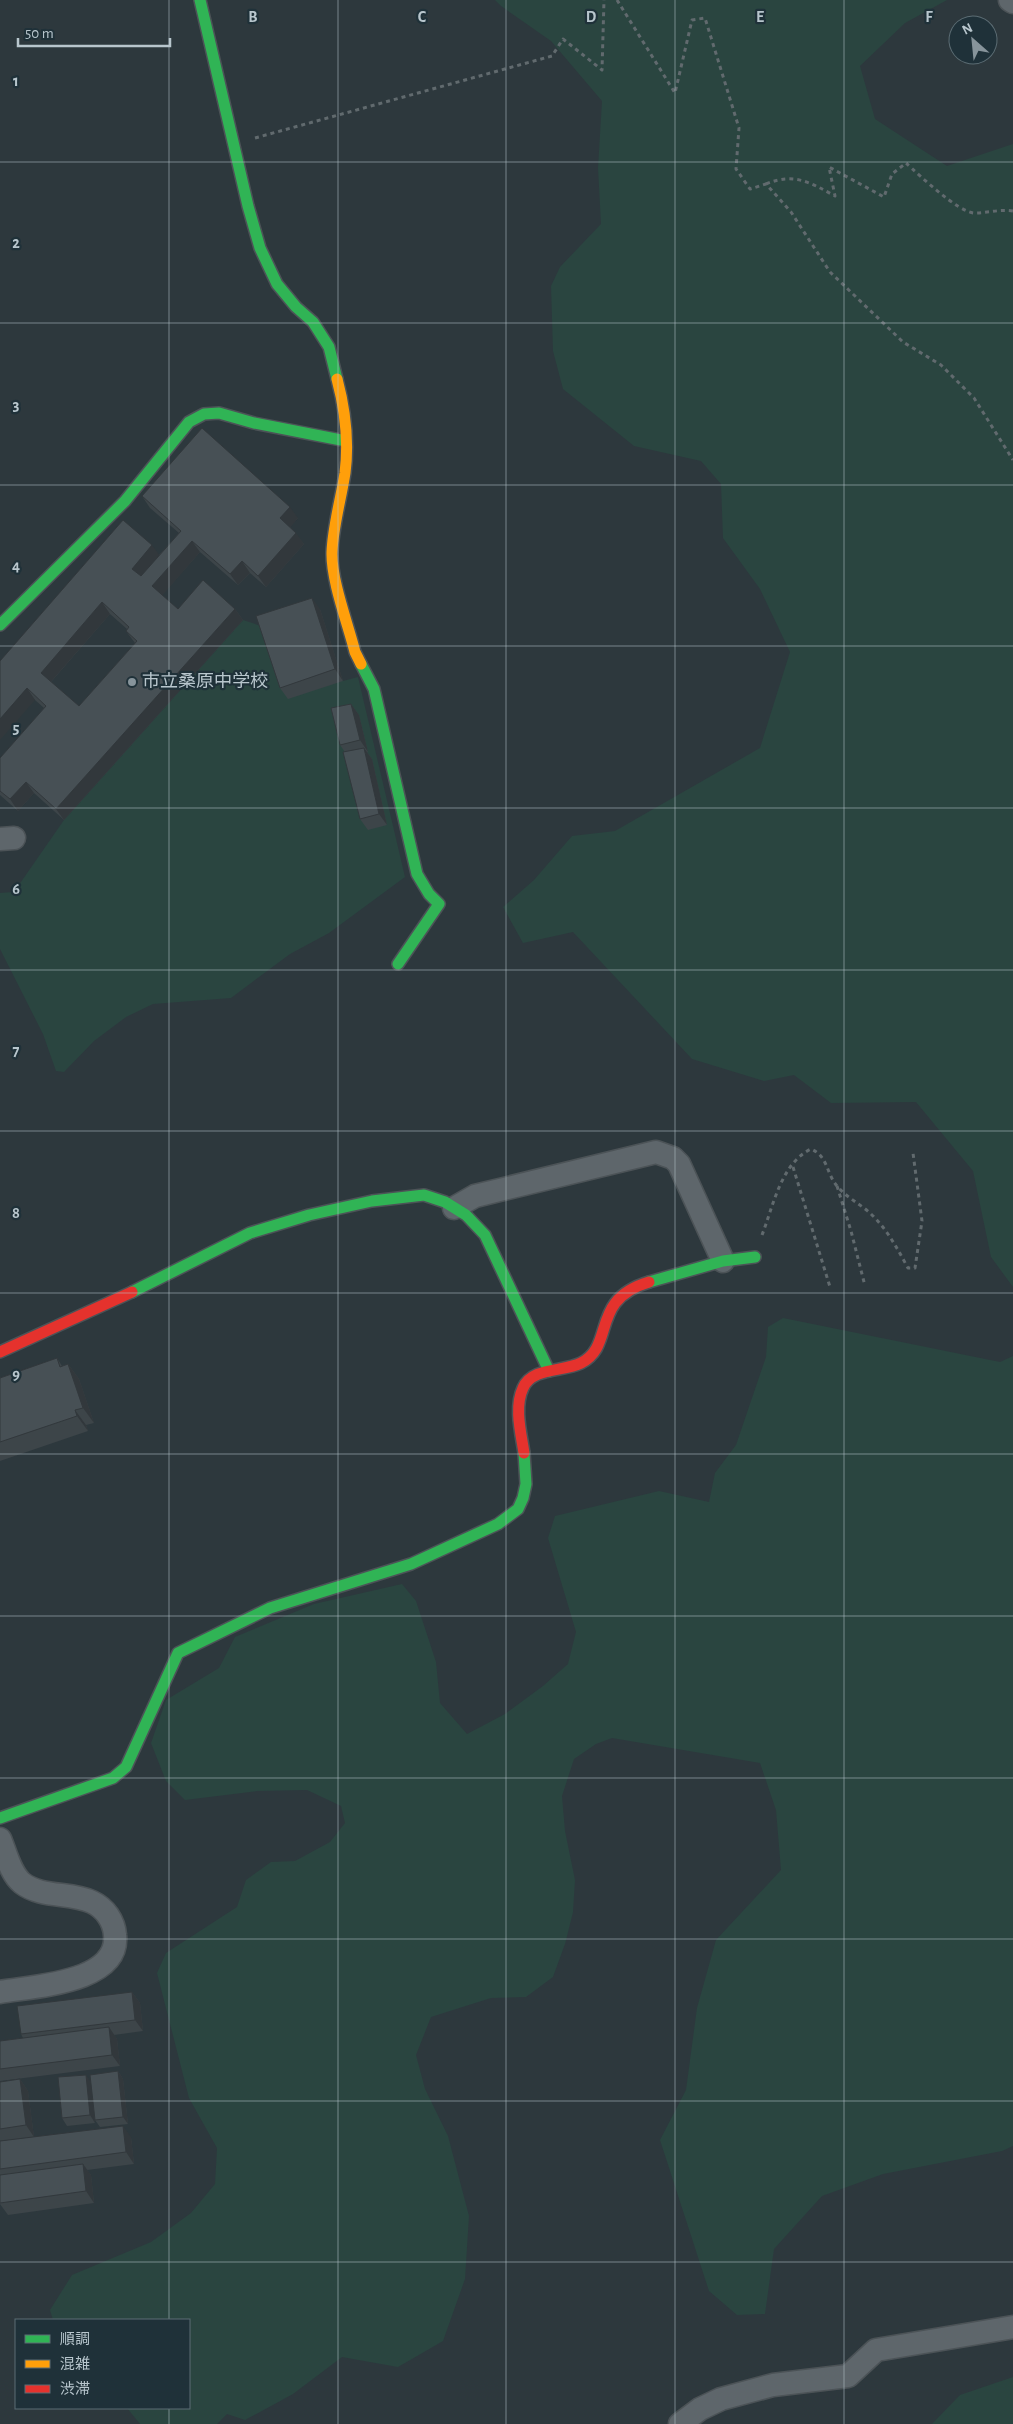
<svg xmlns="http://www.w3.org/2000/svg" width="1013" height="2424" font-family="'Alegreya Sans','Noto Sans JP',sans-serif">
<rect width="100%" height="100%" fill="#2d383d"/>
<g fill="#2a4540">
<polygon points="495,0 947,0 905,23 860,66 875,119 947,166 1013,144 1013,1287 991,1257 973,1171 916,1102 831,1103 794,1075 764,1081 692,1059 573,932 523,943 503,907 534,880 572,836 615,831 760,748 790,652 760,589 723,538 721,484 701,461 634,446 563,389 553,351 551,286 560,267 601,224 598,168 602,101 551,41 501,6"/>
<polygon points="243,620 264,627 343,681 358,677 405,877 329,933 290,954 231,998 153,1004 126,1017 94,1041 64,1072 56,1071 43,1034 0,949 0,893 14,892 64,820"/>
<polygon points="783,1318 1000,1362 1013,1356 1013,2146 1002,2151 883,2174 822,2196 774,2249 765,2314 737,2315 709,2291 660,2140 686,2090 697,2008 716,1940 781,1870 776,1810 760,1763 612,1738 596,1744 574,1759 562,1796 565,1831 575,1880 573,1912 565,1944 553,1977 526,1997 491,1998 431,2017 416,2055 425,2089 448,2136 469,2216 465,2279 443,2341 398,2367 342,2357 293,2394 245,2420 227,2414 217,2424 140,2424 127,2408 189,2408 189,2320 53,2320 50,2310 72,2275 151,2242 191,2213 215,2184 217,2148 189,2098 157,1973 166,1953 237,1907 246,1880 271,1862 295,1861 330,1842 345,1823 341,1806 307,1790 257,1791 185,1800 166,1781 151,1743 166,1700 219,1668 235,1637 314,1604 402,1584 416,1601 436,1662 440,1703 467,1734 505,1714 543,1686 568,1664 576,1632 548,1538 555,1516 659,1491 709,1502 715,1473 736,1445 766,1357 768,1327"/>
<polygon points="1013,2377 1013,2424 932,2424 960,2395"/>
</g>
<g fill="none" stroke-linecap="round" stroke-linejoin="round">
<g stroke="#4c5357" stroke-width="25">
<g id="street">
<polyline points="1010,0 1013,2"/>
<polyline points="0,839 14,838"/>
<polyline points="454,1208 475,1196 656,1152 673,1158 679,1164 723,1261"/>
<path d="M0,1839C6,1853 10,1873 22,1883C41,1898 71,1892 92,1902C105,1908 114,1921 115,1935C120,1983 34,1986 0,1992"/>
<polyline points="680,2424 700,2409 721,2399 773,2385 848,2376 876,2350 1013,2327"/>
</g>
</g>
<g stroke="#4c5357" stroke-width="14">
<g id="fast">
<polyline points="200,0 248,206 260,248 277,284 296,307 313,322 329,347 337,379"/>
<polyline points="0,625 125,501 189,422 204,414 219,413 254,423 346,441"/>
<polyline points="361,664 374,689 417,874 429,894 439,904 398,964"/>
<polyline points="649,1282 723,1261 755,1257"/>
<polyline points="132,1292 250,1233 309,1215 372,1201 424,1195 445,1202 466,1215 485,1235 549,1371"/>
<polyline points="0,1818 113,1778 126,1767 178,1653 270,1608 411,1564 498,1524 518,1509 523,1498 526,1484 524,1453"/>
</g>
</g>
<g stroke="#4c5357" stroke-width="14">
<path id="slow" d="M337,379C345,409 349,442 345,473C341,499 333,526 332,552C331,580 348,624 355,652L361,664"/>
</g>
<g stroke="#4c5357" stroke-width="14">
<g id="jam">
<polyline points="0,1352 132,1292"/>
<path d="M524,1453C521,1433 514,1407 523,1388C532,1367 563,1372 581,1363C616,1345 589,1300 649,1282"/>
</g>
</g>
<g stroke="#616a6e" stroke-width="3" stroke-dasharray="4 4" stroke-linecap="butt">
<polyline points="617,0 675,93 692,20 705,18 739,128 736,169 750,189 766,184 791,212 830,272 903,342 941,365 974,398 1013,460"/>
<polyline points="255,138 552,56 563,39 602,70 604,0"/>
<path d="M766,184C794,172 811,183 835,196L829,167L884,197L892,174L906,163C919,175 958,212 974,213C988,213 999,209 1013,211"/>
<polyline points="793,1167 830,1287"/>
<polyline points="837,1186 851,1231 865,1286"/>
<path d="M762,1235C773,1207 781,1163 811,1149C828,1156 826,1173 837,1186C846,1197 860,1204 870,1213C887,1229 897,1248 908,1268H915L922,1221L913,1153"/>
</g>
<use href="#street" stroke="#5e666b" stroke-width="22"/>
<use href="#fast" stroke="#30b455" stroke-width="11"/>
<use href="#slow" stroke="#ff9f0a" stroke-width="11"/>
<use href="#jam" stroke="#e5322d" stroke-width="11"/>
</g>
<g fill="#3d4549" fill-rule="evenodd">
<path d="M142,496L298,518L290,527L304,544L266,587L250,573L238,585L200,552L162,595L178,609H235L243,620L64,820L34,793L18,811L0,795V758L44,708L35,700L0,661L159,555L179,533L150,508ZM110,614L127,629L126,631L135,643L79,706L51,682Z"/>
<polygon points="320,609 343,681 288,699 280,688"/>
<polygon points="351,704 359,715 368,752 367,752 372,759 387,825 368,830 360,819 345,752 340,745"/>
<polygon points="57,1358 62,1366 68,1364 79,1379 94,1423 86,1425 88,1431 0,1461 0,1378"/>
<polygon points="132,1992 140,2003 143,2031 114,2035 117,2039 120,2066 0,2081 0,2041 23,2038 21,2034"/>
<polygon points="118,2071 123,2079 128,2124 100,2127 95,2120 94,2118 95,2123 67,2126 62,2118"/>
<polygon points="20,2079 28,2091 34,2137 0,2141 0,2082"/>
<polygon points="131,2137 134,2164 87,2170 91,2175 94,2203 8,2215 0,2204 0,2141"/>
</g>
<g fill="#32383c">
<polygon points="290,507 298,518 288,530 280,518"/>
<polygon points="296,533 304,544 266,587 258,576"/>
<polygon points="192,541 200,552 160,598 152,586"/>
<polygon points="152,545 160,556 140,580 132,569"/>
<polygon points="242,561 250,573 238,585 230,574"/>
<polygon points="312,598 320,609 343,681 335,669"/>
<polygon points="102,602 110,614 49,684 41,673"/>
<polygon points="235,609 243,620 64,820 56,809"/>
<polygon points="27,688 35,700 0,740 0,719"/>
<polygon points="351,704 359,715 368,752 360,740"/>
<polygon points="364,748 372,759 387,825 379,814"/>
<polygon points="26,782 34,793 18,811 10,799"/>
<polygon points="68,1364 79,1379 94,1423 83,1408"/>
<polygon points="75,1410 86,1425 88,1431 77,1416"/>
<polygon points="132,1992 140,2003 143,2031 135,2020"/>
<polygon points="109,2027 117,2039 120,2066 112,2055"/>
<polygon points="118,2071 123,2079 128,2124 123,2117"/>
<polygon points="86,2075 91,2082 95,2123 90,2115"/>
<polygon points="20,2079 28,2091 34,2137 26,2125"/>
<polygon points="123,2126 131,2137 134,2164 126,2152"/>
<polygon points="83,2164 91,2175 94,2203 86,2191"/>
</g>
<g fill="#475055" stroke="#32383c" fill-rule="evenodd">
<path d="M202,428L290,507L280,518L296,533L258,576L242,561L230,574L192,541L152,586L178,609L203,580L235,609L56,809L26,782L10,799L0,791V758L46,706L27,688L0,719V661L123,520L152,545L132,569L141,576L181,531L142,496ZM102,602L129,627L126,631L137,641L79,706L41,673Z"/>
<polygon points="312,598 335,669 280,688 256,616"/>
<polygon points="351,704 360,740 340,745 331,708"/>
<polygon points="364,748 379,814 360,819 343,752"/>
<polygon points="57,1358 60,1367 68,1364 83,1408 75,1410 77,1416 0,1442 0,1378"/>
<polygon points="132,1992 135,2020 21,2034 17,2006"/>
<polygon points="109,2027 112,2055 0,2069 0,2041"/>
<polygon points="118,2071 123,2117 95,2120 90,2075"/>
<polygon points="86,2075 90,2115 62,2118 58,2077"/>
<polygon points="20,2079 26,2125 0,2129 0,2082"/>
<polygon points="123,2126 126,2152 0,2169 0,2141"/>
<polygon points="83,2164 86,2191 0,2203 0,2175"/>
</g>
<path fill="none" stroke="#b8c6cd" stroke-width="1" stroke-opacity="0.55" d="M169,0V2320M338,0V2424M506,0V2424M675,0V2424M844,0V2424M0,162H1013M0,323H1013M0,485H1013M0,646H1013M0,808H1013M0,970H1013M0,1131H1013M0,1293H1013M0,1454H1013M0,1616H1013M0,1778H1013M0,1939H1013M0,2101H1013M0,2262H1013M169,2408V2424"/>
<circle fill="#87949b" stroke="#1f3139" stroke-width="2" cx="132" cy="682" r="5"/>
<g text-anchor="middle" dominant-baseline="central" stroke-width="4.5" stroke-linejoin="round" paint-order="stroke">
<g font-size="18" fill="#b8c6cd" stroke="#1f3139" text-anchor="start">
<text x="142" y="682">市立桑原中学校</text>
</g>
</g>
<g font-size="16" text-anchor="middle" font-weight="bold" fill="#b8c6cd" stroke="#1f3139" stroke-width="4.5" stroke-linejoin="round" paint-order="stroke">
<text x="253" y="22">B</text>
<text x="422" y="22">C</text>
<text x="591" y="22">D</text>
<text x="760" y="22">E</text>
<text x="929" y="22">F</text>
<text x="16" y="86">1</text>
<text x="16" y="248">2</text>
<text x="16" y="410">3</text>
<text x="16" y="571">4</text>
<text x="16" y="733">5</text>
<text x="16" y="894">6</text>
<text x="16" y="1056">7</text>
<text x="16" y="1218">8</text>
<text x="16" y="1379">9</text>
</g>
<rect x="15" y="2319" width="175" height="90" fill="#1f3139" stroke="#5c6d74"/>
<rect x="25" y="2335" width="25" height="8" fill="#30b455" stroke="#5c6d74"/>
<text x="60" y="2344" font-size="15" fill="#b8c6cd">順調</text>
<rect x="25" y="2360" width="25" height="8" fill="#ff9f0a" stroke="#5c6d74"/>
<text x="60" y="2369" font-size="15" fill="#b8c6cd">混雑</text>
<rect x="25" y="2385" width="25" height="8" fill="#e5322d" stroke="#5c6d74"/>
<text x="60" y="2394" font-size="15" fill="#b8c6cd">渋滞</text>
<g transform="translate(973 40) rotate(333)"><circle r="24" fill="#1f3139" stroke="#5c6d74"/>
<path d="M0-4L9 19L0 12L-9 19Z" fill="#87949b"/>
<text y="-8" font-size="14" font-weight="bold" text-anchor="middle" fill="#b8c6cd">N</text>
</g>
<path d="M18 38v8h152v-8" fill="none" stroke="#b8c6cd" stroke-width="2.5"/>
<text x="25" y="38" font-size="15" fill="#b8c6cd" stroke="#1f3139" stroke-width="4" paint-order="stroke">50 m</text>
</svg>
